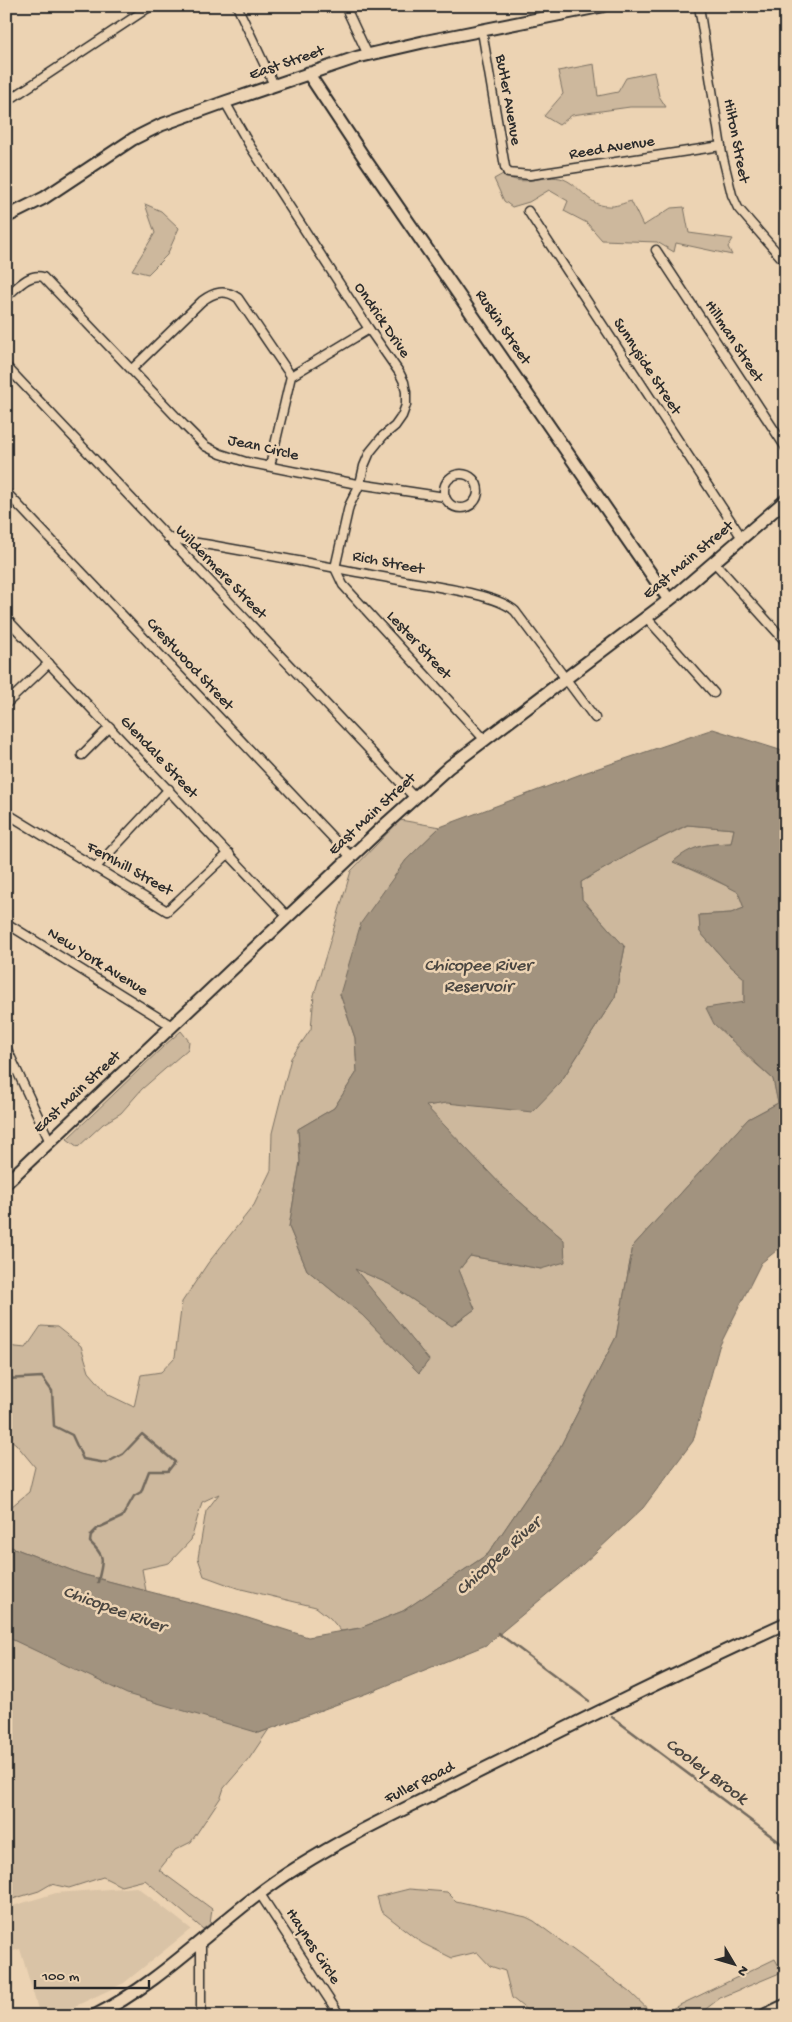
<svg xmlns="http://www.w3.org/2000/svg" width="792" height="2022" font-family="'Gochi Hand',sans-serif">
<rect width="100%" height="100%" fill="#ecd3b3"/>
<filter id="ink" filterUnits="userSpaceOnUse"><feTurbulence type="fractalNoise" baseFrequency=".02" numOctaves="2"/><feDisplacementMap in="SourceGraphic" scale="10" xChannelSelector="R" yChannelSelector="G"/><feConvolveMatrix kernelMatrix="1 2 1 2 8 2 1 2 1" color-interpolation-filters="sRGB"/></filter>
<g filter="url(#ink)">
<polygon fill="#d9c3a6" points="137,1887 191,1929 124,1983 65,2011 50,2016 40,2016 20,1949 6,1953 6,1908 56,1893"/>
<g fill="#cdb89d" stroke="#7c7264">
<polygon points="594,64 598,96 618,92 626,78 654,72 659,96 666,107 630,107 572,115 559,125 544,116 563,94 558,71"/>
<polygon points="786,162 786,201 780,192 785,185 780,163"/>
<path d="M503,174C524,189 540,174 560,178C580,183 587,206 608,206C615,207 624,203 631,201L643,226L671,208L684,207L689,233L733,239L728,247L732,255L676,243L674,252L657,242L602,240L587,223L564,211L568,201L549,190L529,202L512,207L504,201L494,179Z"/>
<polygon points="145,204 161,211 179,228 167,255 148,274 132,270 155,233"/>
<path d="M400,820L440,827L406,860L340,994L355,1038L357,1072L334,1108L298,1129L300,1162L289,1227L307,1270L362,1315L419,1373L429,1360L354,1268L389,1284L452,1326L475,1309L459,1270L470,1256L541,1269L564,1240L503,1187L425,1106L560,1083L615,997L625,947L582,899L581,882L633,852L688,825L734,829L731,843C708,844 691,846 674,862L738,891L744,908L731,913L699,915L700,932L727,963L744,978V1003L731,1004L740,1050L773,1079L778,1103L748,1119L633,1246L616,1337L558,1451L488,1554L403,1611L360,1628L341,1631L330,1618L316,1607L237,1588L204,1576L198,1558L206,1511L219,1494L202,1502L191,1540L169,1563L142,1569L146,1591L81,1574L6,1545V1511L29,1492L35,1467L16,1444L6,1436V1346L26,1348L41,1326L57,1327L81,1346L89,1372L109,1395L134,1407L141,1375L161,1372L175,1357L182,1302L208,1263L254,1205L271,1170L272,1133L291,1058L311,1029L314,995L351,871Z"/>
<polygon points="181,1031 189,1041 188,1049 142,1089 121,1113 103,1124 78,1147 67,1139 165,1045"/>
<polygon points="11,1639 259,1733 269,1729 249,1759 224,1788 221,1797 191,1842 175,1850 159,1870 212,1909 210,1924 203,1929 145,1880 121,1886 103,1877 69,1888 51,1884 39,1891 6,1901 6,1640"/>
<polygon points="409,1889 447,1892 456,1901 526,1917 534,1921 630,1992 655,2016 534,2016 512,1998 505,1971 490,1966 477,1952 452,1958 422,1943 381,1911 377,1897"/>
<polygon points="775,1959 782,1972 720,1998 697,2016 657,2016"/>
</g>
<path fill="#a2937f" stroke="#72695d" d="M713,729L786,752V1243L761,1263L719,1347L693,1441L643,1508L582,1565L486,1645L373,1691L259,1733L127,1694L11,1639L6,1640V1545L81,1574L232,1613L308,1637L360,1628L403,1611L488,1554L558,1451L616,1337L633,1246L748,1119L778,1103L773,1079L714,1024L706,1008L744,1002V978L727,963L700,932L699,915L731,913L744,908L738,892L708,876L673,862C692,845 707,844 731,843L734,829L687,825L633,852L581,882L582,899L625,947L615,997L560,1083L532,1112L447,1103L426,1106L503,1187L564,1240L565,1262L541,1269L470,1256L459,1270L475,1309L452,1326L389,1284L355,1269L429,1360L419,1373L362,1315L307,1270L289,1227L300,1162L298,1129L334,1108L357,1072L355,1038L340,994L361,923L406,860L440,827L581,774Z"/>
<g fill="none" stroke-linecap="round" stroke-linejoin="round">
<g stroke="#72695d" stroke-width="2.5">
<path d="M6,1379L42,1377L52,1391L54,1426L72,1435L83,1459L106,1463L123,1454L142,1434L175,1462L168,1471H149L141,1492L134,1496L122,1517L98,1528L91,1535L90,1542C107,1558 102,1561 98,1582"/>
<polyline points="498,1633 589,1701"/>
<polyline points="612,1717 786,1847"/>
</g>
<g stroke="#2b2b2b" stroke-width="11">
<g id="street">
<polyline points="237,6 274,85"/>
<polyline points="345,6 368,55"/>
<polyline points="699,6 722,154 732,195 738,208 786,263"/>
<polyline points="482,31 505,167 508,173 530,175 721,146"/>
<polyline points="6,102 151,6"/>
<polyline points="225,102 250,146 369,329 399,372 404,382 406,392 406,405 402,416 395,426 383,436 370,452 364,466 360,484 349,506 335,568 343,585 485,740"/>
<polyline points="528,211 742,538"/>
<polyline points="656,250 786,448"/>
<path d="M6,297C17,288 28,273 43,277L184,425L205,446L221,454L246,462L352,483L445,497"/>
<polyline points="6,366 415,798"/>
<path d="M132,369L202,301C214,292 225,289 238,298L291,376"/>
<polyline points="270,466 291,376 369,329"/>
<circle cx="461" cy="491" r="17"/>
<polyline points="6,492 351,857"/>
<path d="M168,538C244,550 319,565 394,579C422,585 496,593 515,611L595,718"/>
<polyline points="714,562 786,642"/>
<polyline points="646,617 714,693"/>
<polyline points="6,618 288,917"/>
<polyline points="6,704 49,663"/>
<polyline points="82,755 110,727"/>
<polyline points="6,813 167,911 229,853"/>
<polyline points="95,868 169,789"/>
<polyline points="6,923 172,1026"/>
<polyline points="6,1047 50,1142"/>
<polyline points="260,1894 340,2016"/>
<polyline points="201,1940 201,2016"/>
</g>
</g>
<g stroke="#2b2b2b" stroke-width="15">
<g id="secondary">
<polyline points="308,73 365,159 669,600"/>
<polyline points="6,217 44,198 133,139 161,125 225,102 358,57 423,42 602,6"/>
<polyline points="6,1183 388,822 449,767 677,594 786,500"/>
<path d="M94,2016C170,1978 226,1911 298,1867C353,1832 414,1805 472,1775C576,1723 680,1671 786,1623"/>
</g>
</g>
<g stroke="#2b2b2b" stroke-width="19">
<polyline id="highway" points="767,2016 786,2007"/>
</g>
<use href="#street" stroke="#ecd3b3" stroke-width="8"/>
<use href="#secondary" stroke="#ecd3b3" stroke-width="11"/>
<use href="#highway" stroke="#ecd3b3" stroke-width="15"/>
</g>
</g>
<g text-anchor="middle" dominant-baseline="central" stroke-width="5" stroke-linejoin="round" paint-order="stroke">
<g font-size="16" fill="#2b2b2b" stroke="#ecd3b3">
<text transform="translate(287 64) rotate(-19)">East Street</text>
<text transform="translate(507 100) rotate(80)">Butler Avenue</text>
<text transform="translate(735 141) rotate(79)">Hilton Street</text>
<text transform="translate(612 149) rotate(-9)">Reed Avenue</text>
<text transform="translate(381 321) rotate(56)">Ondrick Drive</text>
<text transform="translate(502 328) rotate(56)">Ruskin Street</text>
<text transform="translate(733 342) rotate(57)">Hillman Street</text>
<text transform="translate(646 367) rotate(57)">Sunnyside Street</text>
<text transform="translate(263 449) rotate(13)">Jean Circle</text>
<text transform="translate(689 561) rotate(-40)">East Main Street</text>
<text transform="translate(388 564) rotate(11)">Rich Street</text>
<text transform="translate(220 573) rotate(46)">Wildermere Street</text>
<text transform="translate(418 646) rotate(47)">Lester Street</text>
<text transform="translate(189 665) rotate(47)">Crestwood Street</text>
<text transform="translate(158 758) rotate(47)">Glendale Street</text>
<text transform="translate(373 815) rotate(-43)">East Main Street</text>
<text transform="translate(129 870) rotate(29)">Fernhill Street</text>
<text transform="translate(97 963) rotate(32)">New York Avenue</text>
<text transform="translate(78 1093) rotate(-43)">East Main Street</text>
<text transform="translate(420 1784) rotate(-27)">Fuller Road</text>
<text transform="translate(312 1947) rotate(57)">Haynes Circle</text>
</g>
<g font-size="18" font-style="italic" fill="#494540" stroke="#ecd3b3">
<text x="478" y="966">Chicopee River<tspan x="478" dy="21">Reservoir</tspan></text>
<text transform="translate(499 1557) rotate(-42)">Chicopee River</text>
<text transform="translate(114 1610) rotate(20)">Chicopee River</text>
<text transform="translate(706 1772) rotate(37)">Cooley Brook</text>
</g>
</g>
<rect width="792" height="2022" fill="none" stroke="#ecd3b3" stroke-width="25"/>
<rect x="12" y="12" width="767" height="1997" fill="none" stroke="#2b2b2b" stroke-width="2" filter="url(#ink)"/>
<g transform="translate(734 1964) rotate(128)" stroke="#ecd3b3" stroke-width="4" paint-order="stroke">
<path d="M0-4L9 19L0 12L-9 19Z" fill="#2b2b2b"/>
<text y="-8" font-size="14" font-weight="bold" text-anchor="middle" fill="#2b2b2b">N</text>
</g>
<path d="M35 1980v8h114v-8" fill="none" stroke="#2b2b2b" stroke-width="2.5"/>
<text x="42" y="1980" font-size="15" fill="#2b2b2b" stroke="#ecd3b3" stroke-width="4" paint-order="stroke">100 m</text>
</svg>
